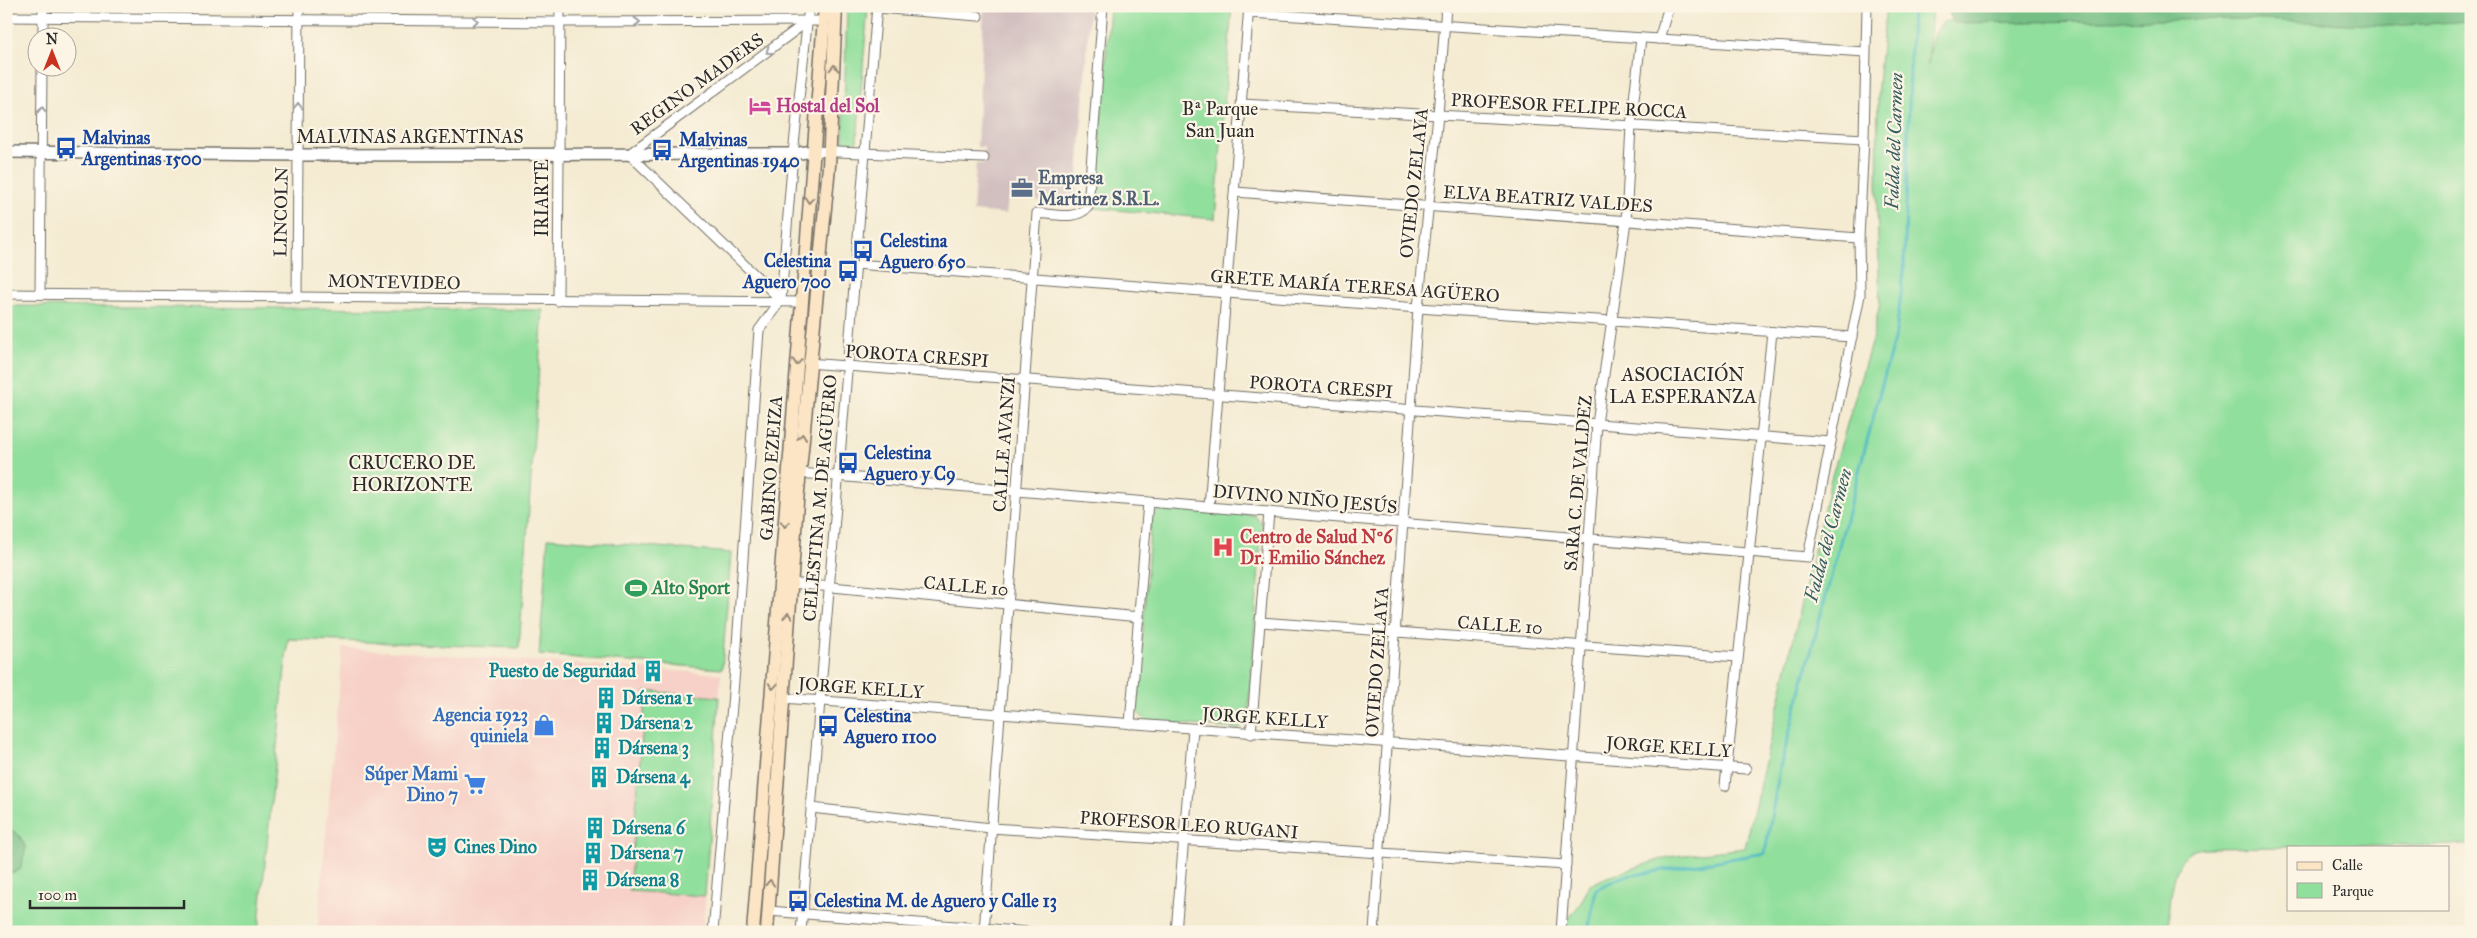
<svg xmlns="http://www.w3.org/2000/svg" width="2477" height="938" font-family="'IM FELL Great Primer',serif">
<rect width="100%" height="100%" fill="#fcf5e5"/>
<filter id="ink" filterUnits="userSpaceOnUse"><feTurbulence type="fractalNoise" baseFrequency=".02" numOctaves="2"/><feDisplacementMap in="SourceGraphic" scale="10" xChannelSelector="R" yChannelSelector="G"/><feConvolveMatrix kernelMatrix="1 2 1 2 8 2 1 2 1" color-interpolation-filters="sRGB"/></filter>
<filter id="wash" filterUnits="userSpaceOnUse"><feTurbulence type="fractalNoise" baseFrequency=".0096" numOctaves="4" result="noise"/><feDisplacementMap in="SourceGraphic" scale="20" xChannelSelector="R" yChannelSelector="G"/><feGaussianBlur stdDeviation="1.12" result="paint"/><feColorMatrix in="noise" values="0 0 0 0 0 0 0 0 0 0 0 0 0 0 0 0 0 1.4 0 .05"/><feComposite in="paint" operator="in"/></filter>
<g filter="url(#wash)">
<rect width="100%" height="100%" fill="#f4ebd2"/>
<polygon fill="#f7d1c8" points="343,648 721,674 703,932 317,932"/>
<polygon fill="#d2bfc0" points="984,6 1090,6 1076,204 1008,198 1006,214 973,211 976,164 983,164 984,147 977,147"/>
<g fill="#91df9c" stroke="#5e8564">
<polygon points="847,6 868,6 857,141 853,145 848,145 843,141"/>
<polygon points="1110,6 1232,6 1215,219 1094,208"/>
<path d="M1886,6H1932L1928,65L1933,36L1943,22L1968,18L2471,17V845L2207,848C2203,848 2196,849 2192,851C2170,861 2170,911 2168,932H1566V922L1580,904L1590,885L1607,877L1668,857L1745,848L1830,482L1872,340L1880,303L1877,210L1878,85Z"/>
<polygon points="6,306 543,310 519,648 288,639 258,932 6,932"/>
<polygon points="1162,506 1254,515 1262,524 1248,719 1239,729 1146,721 1137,712 1151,518"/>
<polygon points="548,538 731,553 722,669 539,655"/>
<polygon points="646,691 719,697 705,896 629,891"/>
</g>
<g fill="#74be84" stroke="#507458">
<polygon points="1945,6 1990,6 1999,10 2006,6 2471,6 2471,21 2391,26 2241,19 1954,23"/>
<polygon points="6,827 19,835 26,848 20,870 6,875"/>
</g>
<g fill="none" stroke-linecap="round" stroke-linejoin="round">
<polyline stroke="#4bbac3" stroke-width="3" points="1588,932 1596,889 1622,877 1765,853 1780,768 1896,332 1904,272 1912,6"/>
</g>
</g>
<g filter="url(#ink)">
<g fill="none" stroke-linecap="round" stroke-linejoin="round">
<g stroke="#716e65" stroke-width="11">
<g id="minor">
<polyline points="877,8 978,16"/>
<polyline points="1249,13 1865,52"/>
<polyline points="6,17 560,22 824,21"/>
<polyline points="43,38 43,6"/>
<polyline points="1659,39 1669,6"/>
<polyline points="1242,104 1864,139"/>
<polyline points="813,151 984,158"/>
<polyline points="1235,192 1859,238"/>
<polyline points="856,264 1418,308 1852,337"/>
<polyline points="6,294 801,302"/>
<polyline points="40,294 42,68"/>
<polyline points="297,298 299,6"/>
<polyline points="781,300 629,154 808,21"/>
<polyline points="558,301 560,6"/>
<polyline points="808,363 1831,442"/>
<polyline points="799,473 1808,557 1860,295 1859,238 1864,139 1867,6"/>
<polyline points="1209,507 1249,6"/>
<polyline points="791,583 1139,617"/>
<polyline points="1260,622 1738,657"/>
<polyline points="782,698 1746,769"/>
<polyline points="1130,724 1148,502"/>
<polyline points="1251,734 1269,512"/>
<polyline points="1725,786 1772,332"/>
<polyline points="811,808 991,828 1566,865"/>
<polyline points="769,911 1029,932"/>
<polyline points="713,932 737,645 759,330 781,300 793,154 809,6"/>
<polyline points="801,932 877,6"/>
<path d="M984,932L1037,213C1053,214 1076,221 1088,207L1103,6"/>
<polyline points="1176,932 1193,729"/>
<polyline points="1374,932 1418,308 1438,115 1446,6"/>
<polyline points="1561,932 1597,424 1626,221 1631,126 1641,38"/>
</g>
</g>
<g stroke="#716e65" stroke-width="14">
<polyline id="tertiary" points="6,152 298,155 793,154 813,151"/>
</g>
<g stroke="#716e65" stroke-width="15">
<g id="secondary">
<polyline points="753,932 825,6"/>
<polyline points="767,932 797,502 829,166 836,6"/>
</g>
</g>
<use href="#minor" stroke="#fff" stroke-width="9"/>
<use href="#tertiary" stroke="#fff" stroke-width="11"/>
<use href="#secondary" stroke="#fce5c4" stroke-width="12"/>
</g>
<defs><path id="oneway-chevron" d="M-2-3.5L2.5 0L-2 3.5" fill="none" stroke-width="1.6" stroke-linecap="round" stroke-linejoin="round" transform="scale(1.25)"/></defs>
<g stroke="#a0a0a0">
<use href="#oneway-chevron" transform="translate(475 21) rotate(1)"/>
<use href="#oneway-chevron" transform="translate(637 22)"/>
<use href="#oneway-chevron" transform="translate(769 51) rotate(144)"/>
<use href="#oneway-chevron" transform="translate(298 106) rotate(-90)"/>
<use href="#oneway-chevron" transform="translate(42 110) rotate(-89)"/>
</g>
<g stroke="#948878">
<use href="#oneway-chevron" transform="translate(834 68) rotate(-88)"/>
<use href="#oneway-chevron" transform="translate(809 200) rotate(94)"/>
<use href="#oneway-chevron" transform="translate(797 362) rotate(94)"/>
<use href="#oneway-chevron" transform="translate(802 437) rotate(-85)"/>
<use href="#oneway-chevron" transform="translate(785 524) rotate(94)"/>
<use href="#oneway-chevron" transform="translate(788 616) rotate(-86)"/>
<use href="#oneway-chevron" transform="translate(773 686) rotate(94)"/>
<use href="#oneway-chevron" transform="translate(770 883) rotate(-87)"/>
</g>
</g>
<defs>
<g id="hotel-bare" transform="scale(1.725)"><path d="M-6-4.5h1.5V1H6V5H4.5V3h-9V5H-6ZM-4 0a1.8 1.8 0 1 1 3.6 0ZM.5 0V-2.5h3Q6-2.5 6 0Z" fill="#d1479c" stroke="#fcf5e5" stroke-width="2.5" paint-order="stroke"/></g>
<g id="bus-bare" transform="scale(1.725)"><path d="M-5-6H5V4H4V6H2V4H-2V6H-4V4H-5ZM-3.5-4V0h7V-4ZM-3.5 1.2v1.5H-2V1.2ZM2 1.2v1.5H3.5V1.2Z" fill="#1a4fb4" stroke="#fcf5e5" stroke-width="2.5" paint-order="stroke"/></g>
<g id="office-bare" transform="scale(1.725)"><path d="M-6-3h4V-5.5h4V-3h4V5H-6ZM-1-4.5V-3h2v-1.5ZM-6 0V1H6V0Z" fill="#5c6f8a" stroke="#fcf5e5" stroke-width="2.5" paint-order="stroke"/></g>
<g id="hospital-bare" transform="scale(1.725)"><path d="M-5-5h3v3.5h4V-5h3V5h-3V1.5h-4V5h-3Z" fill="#e0444e" stroke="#fcf5e5" stroke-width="2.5" paint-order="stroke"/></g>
<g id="stadium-bare" transform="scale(1.725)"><path d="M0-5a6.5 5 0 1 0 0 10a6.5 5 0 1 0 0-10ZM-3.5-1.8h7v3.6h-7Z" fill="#2e9e5b" stroke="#fcf5e5" stroke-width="2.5" paint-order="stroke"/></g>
<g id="building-bare" transform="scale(1.725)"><path d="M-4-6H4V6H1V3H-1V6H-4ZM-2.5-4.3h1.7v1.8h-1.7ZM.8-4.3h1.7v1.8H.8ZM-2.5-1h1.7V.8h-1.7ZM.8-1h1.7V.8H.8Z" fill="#0f9aa8" stroke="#fcf5e5" stroke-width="2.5" paint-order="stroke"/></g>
<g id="shop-bare" transform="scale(1.725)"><path d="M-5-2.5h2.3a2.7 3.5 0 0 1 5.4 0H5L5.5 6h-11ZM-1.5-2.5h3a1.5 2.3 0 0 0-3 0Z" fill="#3f7fe0" stroke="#fcf5e5" stroke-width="2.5" paint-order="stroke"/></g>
<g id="supermarket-bare" transform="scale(1.725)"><path d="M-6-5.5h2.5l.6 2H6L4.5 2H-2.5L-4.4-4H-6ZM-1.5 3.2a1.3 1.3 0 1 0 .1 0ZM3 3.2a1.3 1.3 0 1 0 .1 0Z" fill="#3f7fe0" stroke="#fcf5e5" stroke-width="2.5" paint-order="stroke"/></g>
<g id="theatre-bare" transform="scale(1.725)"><path d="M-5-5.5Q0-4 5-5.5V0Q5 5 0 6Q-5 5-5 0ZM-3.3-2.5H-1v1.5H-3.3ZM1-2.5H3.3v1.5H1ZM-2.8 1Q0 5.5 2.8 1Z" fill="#0f9aa8" stroke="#fcf5e5" stroke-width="2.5" paint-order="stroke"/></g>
</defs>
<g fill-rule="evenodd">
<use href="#hotel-bare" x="760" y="106"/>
<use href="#bus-bare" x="66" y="148"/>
<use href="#bus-bare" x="662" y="150"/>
<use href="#office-bare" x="1022" y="188"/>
<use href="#bus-bare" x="863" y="251"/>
<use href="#bus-bare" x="848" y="271"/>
<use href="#bus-bare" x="848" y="463"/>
<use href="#hospital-bare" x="1223" y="547"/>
<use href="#stadium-bare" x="636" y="588"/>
<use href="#building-bare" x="653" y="671"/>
<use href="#building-bare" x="606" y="698"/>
<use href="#building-bare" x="604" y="723"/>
<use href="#shop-bare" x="544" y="725"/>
<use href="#bus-bare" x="828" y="726"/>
<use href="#building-bare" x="602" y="748"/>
<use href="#building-bare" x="599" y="777"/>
<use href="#supermarket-bare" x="475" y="784"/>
<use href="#building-bare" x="595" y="828"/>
<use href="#theatre-bare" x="437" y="847"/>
<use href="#building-bare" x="593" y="853"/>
<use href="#building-bare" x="590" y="880"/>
<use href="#bus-bare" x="798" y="901"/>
</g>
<g text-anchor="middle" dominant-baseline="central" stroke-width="4.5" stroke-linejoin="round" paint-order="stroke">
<g font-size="18" fill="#2b2b2b" stroke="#fcf5e5">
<text transform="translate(697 84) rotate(-36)">REGINO MADERS</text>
<text transform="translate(1569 106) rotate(3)">PROFESOR FELIPE ROCCA</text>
<text x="410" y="137">MALVINAS ARGENTINAS</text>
<text transform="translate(1414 183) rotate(-84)">OVIEDO ZELAYA</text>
<text transform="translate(542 198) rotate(-90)">IRIARTE</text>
<text transform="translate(1548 199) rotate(4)">ELVA BEATRIZ VALDES</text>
<text transform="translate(281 212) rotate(-89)">LINCOLN</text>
<text transform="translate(394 282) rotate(1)">MONTEVIDEO</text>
<text transform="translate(1355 286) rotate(4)">GRETE MARÍA TERESA AGÜERO</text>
<text transform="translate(917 356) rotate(4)">POROTA CRESPI</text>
<text transform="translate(1321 387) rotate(4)">POROTA CRESPI</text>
<text transform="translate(1004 444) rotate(-86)">CALLE AVANZI</text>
<text transform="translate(771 468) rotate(-86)">GABINO EZEIZA</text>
<text transform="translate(1578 483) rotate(-85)">SARA C. DE VALDEZ</text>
<text transform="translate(820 498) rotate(-85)">CELESTINA M. DE AGÜERO</text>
<text transform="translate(1305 499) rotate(5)">DIVINO NIÑO JESÚS</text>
<text transform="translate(966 586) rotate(5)">CALLE 10</text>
<text transform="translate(1500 625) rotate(4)">CALLE 10</text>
<text transform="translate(1377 662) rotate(-86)">OVIEDO ZELAYA</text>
<text transform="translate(861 688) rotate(4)">JORGE KELLY</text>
<text transform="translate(1265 718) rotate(4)">JORGE KELLY</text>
<text transform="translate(1669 747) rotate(4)">JORGE KELLY</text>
<text transform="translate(1189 825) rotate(4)">PROFESOR LEO RUGANI</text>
</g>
<g font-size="18" font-weight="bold" fill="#b23c85" stroke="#fcf5e5" text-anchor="start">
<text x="776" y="106">Hostal del Sol</text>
</g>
<g font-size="18" font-weight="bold" fill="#164399" stroke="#fcf5e5" text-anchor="start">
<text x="82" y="138">Malvinas<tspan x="82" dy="21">Argentinas 1500</tspan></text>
<text x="679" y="140">Malvinas<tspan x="679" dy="21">Argentinas 1940</tspan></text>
<text x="880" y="241">Celestina<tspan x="880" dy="21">Aguero 650</tspan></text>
<text x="831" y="261" text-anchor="end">Celestina<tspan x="831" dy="21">Aguero 700</tspan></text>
<text x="864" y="453">Celestina<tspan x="864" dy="21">Aguero y C9</tspan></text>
<text x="844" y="716">Celestina<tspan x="844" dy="21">Aguero 1100</tspan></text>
<text x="814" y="901">Celestina M. de Aguero y Calle 13</text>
</g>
<g font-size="18" font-weight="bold" fill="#4e5e75" stroke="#fcf5e5" text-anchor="start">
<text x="1038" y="178">Empresa<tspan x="1038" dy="21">Martinez S.R.L.</tspan></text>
</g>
<g font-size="18" font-weight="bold" fill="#be3a42" stroke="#fcf5e5" text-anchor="start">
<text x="1240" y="537">Centro de Salud Nº6<tspan x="1240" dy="21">Dr. Emilio Sánchez</tspan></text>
</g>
<g font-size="18" font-weight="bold" fill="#27864d" stroke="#fcf5e5" text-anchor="start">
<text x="652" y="588">Alto Sport</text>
</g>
<g font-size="18" font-weight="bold" fill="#0d838f" stroke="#fcf5e5" text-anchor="start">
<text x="636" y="671" text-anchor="end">Puesto de Seguridad</text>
<text x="622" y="698">Dársena 1</text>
<text x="620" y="723">Dársena 2</text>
<text x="618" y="748">Dársena 3</text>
<text x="616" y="777">Dársena 4</text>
<text x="612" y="828">Dársena 6</text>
<text x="454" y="847">Cines Dino</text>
<text x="610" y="853">Dársena 7</text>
<text x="606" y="880">Dársena 8</text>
</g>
<g font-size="18" font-weight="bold" fill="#366cbe" stroke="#fcf5e5" text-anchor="end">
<text x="528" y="715">Agencia 1923<tspan x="528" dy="21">quiniela</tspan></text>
<text x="458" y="774">Súper Mami<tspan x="458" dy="21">Dino 7</tspan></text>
</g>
<g font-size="19" fill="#2b2b2b" stroke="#fcf5e5">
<text x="1220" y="108">Bª Parque<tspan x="1220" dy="22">San Juan</tspan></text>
<text x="1683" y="374">ASOCIACIÓN<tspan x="1683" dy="22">LA ESPERANZA</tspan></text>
<text x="412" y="462">CRUCERO DE<tspan x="412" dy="22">HORIZONTE</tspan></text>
</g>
<g font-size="19" font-style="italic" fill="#365d60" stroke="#fcf5e5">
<text transform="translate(1894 141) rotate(-88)">Falda del Carmen</text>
<text transform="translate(1828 535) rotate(-75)">Falda del Carmen</text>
</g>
</g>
<rect width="2477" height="938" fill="none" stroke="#fcf5e5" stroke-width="25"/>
<rect x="2287" y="846" width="162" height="65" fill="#fcf5e5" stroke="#a8a49b"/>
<rect x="2297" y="862" width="25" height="8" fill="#fce5c4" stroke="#a8a49b"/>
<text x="2332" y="870" font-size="15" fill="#2b2b2b">Calle</text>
<rect x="2297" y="883" width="25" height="15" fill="#91df9c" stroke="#a8a49b"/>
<text x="2332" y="896" font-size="15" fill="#2b2b2b">Parque</text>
<g transform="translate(52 52)"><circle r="24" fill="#fcf5e5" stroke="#a8a49b"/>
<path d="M0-4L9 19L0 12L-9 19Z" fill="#c8321e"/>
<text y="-8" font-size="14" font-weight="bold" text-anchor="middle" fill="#2b2b2b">N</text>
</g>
<path d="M30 900v8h154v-8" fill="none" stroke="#2b2b2b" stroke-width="2.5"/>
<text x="38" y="900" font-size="15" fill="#2b2b2b" stroke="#fcf5e5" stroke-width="4" paint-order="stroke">100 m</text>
</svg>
